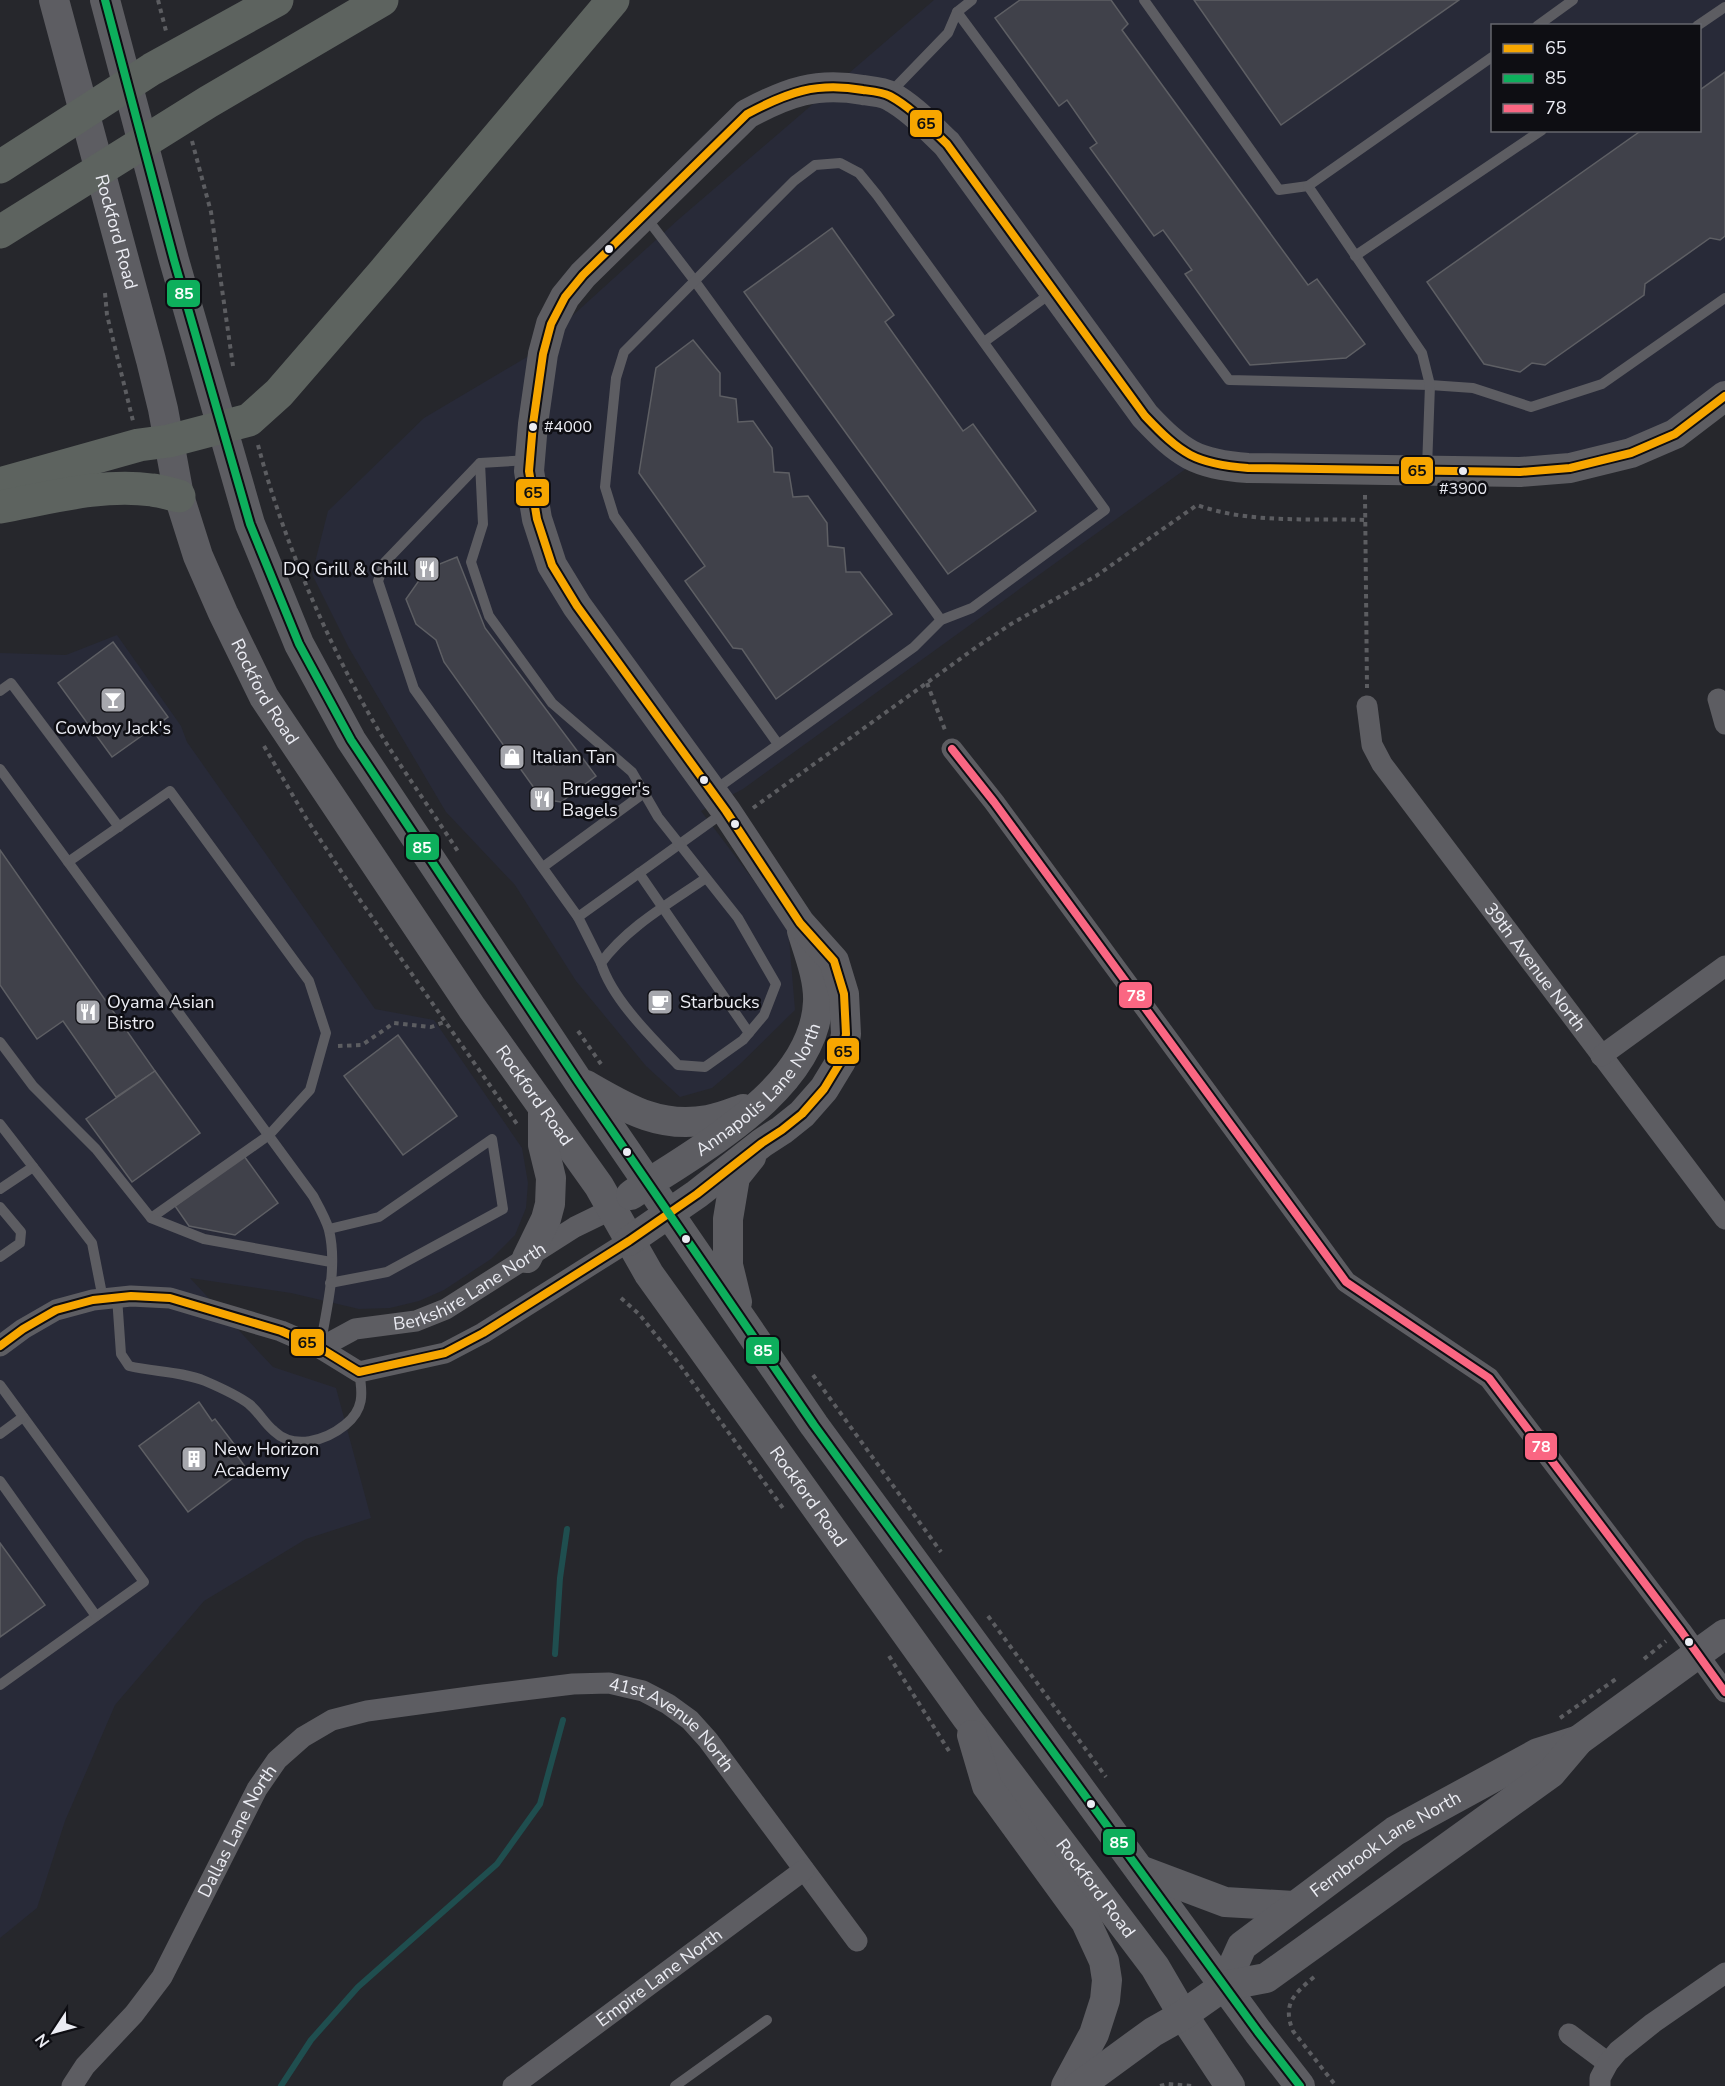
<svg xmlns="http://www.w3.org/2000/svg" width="1725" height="2086" font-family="'Nunito Sans',sans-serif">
<rect width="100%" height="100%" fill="#26272c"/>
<g fill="#282a38" fill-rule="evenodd">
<path d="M934,0H1725V398L1613,458L1198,460L743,789L701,811L788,926L795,1010L739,1065L712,1088L680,1097L646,1066L576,981L515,885L446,812L349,648L312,574L328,511L424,418L527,357L679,219ZM1492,26H1700V130H1492Z"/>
<polygon points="117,635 181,726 187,742 375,1009 434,1020 522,1148 528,1183 526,1208 515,1235 491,1259 444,1290 419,1301 390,1308 359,1309 291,1293 190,1278 273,1367 336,1388 371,1518 306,1539 204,1601 115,1705 65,1821 37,1908 0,1938 0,653 66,655"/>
</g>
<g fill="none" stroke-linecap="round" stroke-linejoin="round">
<g stroke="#1f4e4f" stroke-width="6">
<polyline points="555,1654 560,1578 567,1529"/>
<polyline points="281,2086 311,2040 358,1987 497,1864 540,1804 563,1720"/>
</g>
</g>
<g fill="#40414a" stroke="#5e5f64" stroke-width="1.5">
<polygon points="1020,0 1111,0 1128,24 1122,30 1308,285 1317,279 1365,344 1346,358 1250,365 1185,274 1192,270 1163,230 1154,236 1090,148 1097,143 1067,100 1059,106 995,18"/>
<polygon points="1194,0 1459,0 1281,125"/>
<polygon points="1725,72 1725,236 1720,240 1710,238 1645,284 1644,295 1545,365 1532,363 1520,372 1484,364 1427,282 1642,130 1700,130 1700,90"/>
<polygon points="832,228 894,315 885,322 963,431 973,424 1036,511 948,574 744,292"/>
<polygon points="693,340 720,373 720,396 736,399 738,422 753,421 772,448 774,472 789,473 793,497 808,496 827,523 828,546 844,548 846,572 860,572 892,614 776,699 742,649 733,648 685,581 705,566 639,473 656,368"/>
<polygon points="457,557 485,628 596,776 561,802 542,799 444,662 436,640 416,624 406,599 427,569"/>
<polygon points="113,642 168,717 112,757 58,683"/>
<polygon points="0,850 155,1071 116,1097 63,1021 37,1039 0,985"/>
<polygon points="398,1035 457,1116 403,1155 344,1076"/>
<polygon points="155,1071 200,1133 132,1182 86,1119"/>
<polygon points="244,1156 278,1203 235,1235 189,1226 175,1206"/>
<polygon points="199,1402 212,1421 215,1419 237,1448 233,1450 246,1468 188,1512 139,1446"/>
<polygon points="0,1543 45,1605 0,1637"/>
</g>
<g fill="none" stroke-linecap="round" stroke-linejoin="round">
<g stroke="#5c5d61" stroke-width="4" stroke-dasharray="4.5 4.5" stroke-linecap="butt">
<polyline points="158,0 166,31"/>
<polyline points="192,141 211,212 233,366"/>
<polyline points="105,293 107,315 133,421"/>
<path d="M258,445C284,544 334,659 388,746C411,782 436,817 459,853"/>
<polyline points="1365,495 1367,688"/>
<polyline points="927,683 945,730"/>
<polyline points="264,746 306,818 360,900 517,1124"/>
<path d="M753,808L978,646L1011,624L1096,576L1197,505C1250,524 1310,518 1365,520"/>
<polyline points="578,1031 601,1064"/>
<polyline points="338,1046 362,1045 394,1023 431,1027 447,1021"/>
<polyline points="621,1298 639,1314 680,1365 785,1511"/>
<polyline points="813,1375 941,1552"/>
<polyline points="988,1616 1106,1777"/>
<polyline points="889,1656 949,1751"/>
<polyline points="1644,1659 1666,1641"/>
<polyline points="1560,1718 1616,1679"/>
<path d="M1314,1977C1294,1994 1282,2004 1293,2031L1336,2086"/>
<polyline points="1160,2086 1168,2084 1192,2086"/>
</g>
<g stroke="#5d5d62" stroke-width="10">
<polyline points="972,0 957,12 1229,380 1430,385 1473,388 1531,407 1602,384 1725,298"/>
<polyline points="1144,0 1279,190 1308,186 1422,353 1430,385 1427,468"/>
<polyline points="1537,26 1573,0"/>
<polyline points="1697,26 1725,7"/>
<polyline points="889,94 948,33 957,12"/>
<polyline points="1308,186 1492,57"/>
<polyline points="645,216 694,280 941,620"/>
<polyline points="1355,256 1542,130"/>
<polyline points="984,342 1054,291"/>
<polyline points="529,460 480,463 385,562 378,581 414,689 578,917 723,813"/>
<path d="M480,463L483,524L471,562L489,616L552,703L632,772L658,817L738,918L776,984L764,1015L743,1040L705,1067L678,1065C652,1038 612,999 601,963C627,927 670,903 706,878"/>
<polyline points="0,691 11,683 119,827"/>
<path d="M0,769L313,1196C319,1207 326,1219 329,1230C338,1268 326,1310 320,1348"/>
<polyline points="712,792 914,647 941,620 972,608 1105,510 877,195 859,173 840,163 815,165 794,181 624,352 616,378 605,487 614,516 778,744"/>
<polyline points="543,867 644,793"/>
<polyline points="639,873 749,1033"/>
<polyline points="578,917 601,963"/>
<polyline points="0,1042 33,1086 96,1149 151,1218 269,1135 310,1090 326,1033 309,981 170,791 68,862"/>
<polyline points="0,1124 92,1243 103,1299"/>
<polyline points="0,1189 33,1167"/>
<polyline points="0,1207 21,1232 20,1243 0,1257"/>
<polyline points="151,1218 204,1239 331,1262"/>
<polyline points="329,1229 379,1217 492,1139 503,1209 387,1272 330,1283"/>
<path d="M117,1297L121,1354L129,1366C153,1372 181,1371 205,1381C219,1387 237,1395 249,1404C259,1412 264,1423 274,1431C294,1450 325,1441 345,1425C364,1410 363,1394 359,1372"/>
<polyline points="0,1385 144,1582 0,1685"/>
<polyline points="0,1434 23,1417"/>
<polyline points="0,1481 96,1616"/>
<polyline points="675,2086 767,2020"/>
</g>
<g stroke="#5d5d62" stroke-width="21">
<polyline points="1718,699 1725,724"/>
<path id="s1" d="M1367,706L1372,745L1382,764L1725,1219"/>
<polyline points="952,749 994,802 1346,1282 1489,1378 1681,1631 1725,1692"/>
<polyline points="1601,1056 1725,966"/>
<polyline points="0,1346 23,1329 56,1310 93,1300 131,1296 170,1298 281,1331 320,1348 359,1372 445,1353 483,1333 629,1241"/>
<path id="s2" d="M320,1348L355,1329L416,1321L446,1309L575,1227L612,1209"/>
<polyline points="1569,2034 1608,2063"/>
<path id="s3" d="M72,2086L85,2066L134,2014L162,1977L257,1789L277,1760L303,1737L332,1720L367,1711L484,1695L573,1684L609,1683L643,1691L668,1704L690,1720L708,1740L857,1941"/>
<path id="s4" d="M513,2086L804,1870"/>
<polyline points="1600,2086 1600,2078 1608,2063 1618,2051 1653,2023 1725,1973"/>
</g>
<g stroke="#5d5d62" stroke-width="30">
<path id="s5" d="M54,0L151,360L163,409L179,496L198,556L223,613L264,697L472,1008L599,1186L649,1274L967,1718L1155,1967L1183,2015L1230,2086"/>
<polyline points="105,0 174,260 250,524 299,644 351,740 578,1081 814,1425 1258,2032 1300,2086"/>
<path d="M586,1085C626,1108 659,1129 708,1120C720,1118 732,1113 743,1109"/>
<path id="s6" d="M631,1195C695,1151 814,1091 818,1002C819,979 809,954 802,931"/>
<path d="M629,1241L697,1194L762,1143L782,1130L802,1114L824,1089L841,1061L846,1034L844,994L834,961L800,923L726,811L577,606L552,565L537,519L529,471L533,424L543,354L551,324L565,297L583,275L747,114C788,92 816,82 863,90C871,91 883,92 890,96C912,108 929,127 947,144L1145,416C1181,454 1195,464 1248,468L1520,472L1570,468L1631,453L1675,434L1725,396"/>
<polyline points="527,1258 546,1219 550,1204 551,1178 543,1145 543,1108"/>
<polyline points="737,1302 728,1265 728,1219 735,1177 751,1157"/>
<polyline points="972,1735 987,1786 1086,1922 1104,1961 1107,1980 1105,2000 1094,2034 1066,2086"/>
<polyline points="1140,1870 1225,1902 1294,1906"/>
<path id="s7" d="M1224,1986L1242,1946L1395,1831L1538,1753L1579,1740"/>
<polyline points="1079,2086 1153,2032 1183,2015 1224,1986 1266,1978 1551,1773 1579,1740 1725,1634"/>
</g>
<g stroke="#5d635f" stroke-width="33">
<polyline points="0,167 152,69 277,0"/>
<polyline points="0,232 208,102 382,0"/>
<polyline points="0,484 139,445 169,441 249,420 279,393 383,273 613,0"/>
<path d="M0,507C49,498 102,483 152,490C161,491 170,494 179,496"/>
</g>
<g stroke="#0e0e13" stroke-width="12">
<path id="bus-1" d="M0,1346L23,1329L56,1310L93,1300L131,1296L170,1298L281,1331L320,1348L359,1372L445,1353L483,1333L629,1241L697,1194L762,1143L782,1130L802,1114L824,1089L841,1061L846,1034L844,994L834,961L800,923L726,811L577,606L552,565L537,519L529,471L533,424L543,354L551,324L565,297L583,275L747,114C788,92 816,82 863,90C871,91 883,92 890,96C912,108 929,127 947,144L1145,416C1181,454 1195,464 1248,468L1520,472L1570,468L1631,453L1675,434L1725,396"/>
</g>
<g stroke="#0e0e13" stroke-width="12">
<polyline id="bus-2" points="105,0 174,260 250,524 299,644 351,740 578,1081 814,1425 1258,2032 1300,2086"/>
</g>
<g stroke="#0e0e13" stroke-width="12">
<polyline id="bus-3" points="952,749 994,802 1346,1282 1489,1378 1681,1631 1725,1692"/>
</g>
<use href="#bus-1" stroke="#f7a600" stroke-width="8"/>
<use href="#bus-2" stroke="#0daf5c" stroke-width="8"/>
<use href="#bus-3" stroke="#fa6682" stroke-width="8"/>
</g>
<defs>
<g id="restaurant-square" transform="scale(1.35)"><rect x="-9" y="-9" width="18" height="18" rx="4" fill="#a6a7ad" stroke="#0e0e13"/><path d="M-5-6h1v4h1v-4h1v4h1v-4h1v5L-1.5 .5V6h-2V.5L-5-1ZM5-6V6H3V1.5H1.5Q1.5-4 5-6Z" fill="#fff"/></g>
<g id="bar-square" transform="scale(1.35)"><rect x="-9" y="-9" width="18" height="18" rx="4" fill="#a6a7ad" stroke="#0e0e13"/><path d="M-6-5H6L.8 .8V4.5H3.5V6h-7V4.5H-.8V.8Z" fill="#fff"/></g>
<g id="shop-square" transform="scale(1.35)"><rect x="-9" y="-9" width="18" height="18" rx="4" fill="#a6a7ad" stroke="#0e0e13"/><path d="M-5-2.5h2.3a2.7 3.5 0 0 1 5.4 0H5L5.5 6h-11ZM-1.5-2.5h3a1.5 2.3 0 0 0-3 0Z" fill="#fff"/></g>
<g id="cafe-square" transform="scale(1.35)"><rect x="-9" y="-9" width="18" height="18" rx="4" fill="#a6a7ad" stroke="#0e0e13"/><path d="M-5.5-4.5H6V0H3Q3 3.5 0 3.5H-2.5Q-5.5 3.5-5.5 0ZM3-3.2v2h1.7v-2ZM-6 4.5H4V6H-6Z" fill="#fff"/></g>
<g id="building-square" transform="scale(1.35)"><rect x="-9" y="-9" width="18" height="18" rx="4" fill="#a6a7ad" stroke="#0e0e13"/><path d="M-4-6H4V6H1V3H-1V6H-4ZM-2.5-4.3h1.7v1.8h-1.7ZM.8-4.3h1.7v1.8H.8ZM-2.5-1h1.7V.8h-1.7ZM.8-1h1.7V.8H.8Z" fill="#fff"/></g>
</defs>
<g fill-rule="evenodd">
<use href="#restaurant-square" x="427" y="569"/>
<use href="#bar-square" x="113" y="700"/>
<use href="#shop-square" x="512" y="757"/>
<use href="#restaurant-square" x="542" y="799"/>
<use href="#cafe-square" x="660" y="1002"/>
<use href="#restaurant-square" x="88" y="1012"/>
<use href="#building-square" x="194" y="1459"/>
</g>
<g fill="#ebecf3" stroke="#0e0e13" stroke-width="2">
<circle cx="609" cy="249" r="5"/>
<circle cx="533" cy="427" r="5"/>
<circle cx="1463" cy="471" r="5"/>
<circle cx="704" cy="780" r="5"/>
<circle cx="735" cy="824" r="5"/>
<circle cx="627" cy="1152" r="5"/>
<circle cx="686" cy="1239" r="5"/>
<circle cx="1689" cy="1642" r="5"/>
<circle cx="1091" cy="1804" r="5"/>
</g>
<g text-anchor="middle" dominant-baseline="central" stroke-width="5" stroke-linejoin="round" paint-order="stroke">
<g font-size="16" fill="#ebecf3" stroke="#0e0e13" text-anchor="start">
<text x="544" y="427">#4000</text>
<text x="1463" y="489" text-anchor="middle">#3900</text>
</g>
<g font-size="18" fill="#ebecf3" stroke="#0e0e13">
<text stroke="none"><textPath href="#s5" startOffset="240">Rockford Road</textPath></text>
<text stroke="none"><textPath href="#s5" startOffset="726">Rockford Road</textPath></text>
<text stroke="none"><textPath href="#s1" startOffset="315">39th Avenue North</textPath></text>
<text stroke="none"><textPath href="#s6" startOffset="168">Annapolis Lane North</textPath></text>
<text stroke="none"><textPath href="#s5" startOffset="1212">Rockford Road</textPath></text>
<text stroke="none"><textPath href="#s2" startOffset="164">Berkshire Lane North</textPath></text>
<text stroke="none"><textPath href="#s5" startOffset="1698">Rockford Road</textPath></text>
<text stroke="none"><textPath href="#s3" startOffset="813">41st Avenue North</textPath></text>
<text stroke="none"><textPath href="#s3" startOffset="306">Dallas Lane North</textPath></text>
<text stroke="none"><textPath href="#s7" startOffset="220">Fernbrook Lane North</textPath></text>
<text stroke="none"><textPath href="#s5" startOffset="2184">Rockford Road</textPath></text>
<text stroke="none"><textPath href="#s4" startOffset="182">Empire Lane North</textPath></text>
</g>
<g font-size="18" fill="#ebecf3" stroke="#0e0e13" text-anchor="start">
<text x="408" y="569" text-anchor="end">DQ Grill &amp; Chill</text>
<text x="113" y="728" text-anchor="middle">Cowboy Jack's</text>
<text x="532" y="757">Italian Tan</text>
<text x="562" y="789">Bruegger's<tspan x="562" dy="21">Bagels</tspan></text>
<text x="107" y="1002">Oyama Asian<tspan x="107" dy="21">Bistro</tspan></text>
<text x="680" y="1002">Starbucks</text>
<text x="214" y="1449">New Horizon<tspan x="214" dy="21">Academy</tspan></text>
</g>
</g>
<g stroke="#0e0e13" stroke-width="2">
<rect x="909" y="109" width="34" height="29" rx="6" fill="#f7a600"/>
<rect x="166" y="279" width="35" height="29" rx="6" fill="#0daf5c"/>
<rect x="1400" y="456" width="34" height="29" rx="6" fill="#f7a600"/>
<rect x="515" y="478" width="35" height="29" rx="6" fill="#f7a600"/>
<rect x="405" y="833" width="35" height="28" rx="6" fill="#0daf5c"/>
<rect x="1118" y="981" width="35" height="28" rx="6" fill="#fa6682"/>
<rect x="826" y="1037" width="34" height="28" rx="6" fill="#f7a600"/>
<rect x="290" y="1328" width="35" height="29" rx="6" fill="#f7a600"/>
<rect x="745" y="1336" width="35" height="29" rx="6" fill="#0daf5c"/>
<rect x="1524" y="1432" width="34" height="29" rx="6" fill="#fa6682"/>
<rect x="1102" y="1828" width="34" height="28" rx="6" fill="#0daf5c"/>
</g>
<g font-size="16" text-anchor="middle" font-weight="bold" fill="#fff">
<text x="184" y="299">85</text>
<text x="422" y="853">85</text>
<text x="1136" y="1001">78</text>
<text x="763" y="1356">85</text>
<text x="1541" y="1452">78</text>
<text x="1119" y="1848">85</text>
</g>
<g font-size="16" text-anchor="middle" font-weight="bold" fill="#111">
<text x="926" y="129">65</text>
<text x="1417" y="476">65</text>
<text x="533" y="498">65</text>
<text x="843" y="1057">65</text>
<text x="307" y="1348">65</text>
</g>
<rect x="1491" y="24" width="210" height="108" fill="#0e0e13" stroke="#66676d" stroke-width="1.5"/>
<rect x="1503" y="44" width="30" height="9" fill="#f7a600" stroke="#66676d" stroke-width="1.5"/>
<text x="1545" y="54" font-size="18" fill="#ebecf3">65</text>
<rect x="1503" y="74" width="30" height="9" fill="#0daf5c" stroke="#66676d" stroke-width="1.5"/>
<text x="1545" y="84" font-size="18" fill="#ebecf3">85</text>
<rect x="1503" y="104" width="30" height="9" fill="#fa6682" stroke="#66676d" stroke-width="1.5"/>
<text x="1545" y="114" font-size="18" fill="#ebecf3">78</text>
<g transform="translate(54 2032) rotate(234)" stroke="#0e0e13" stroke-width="4.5" paint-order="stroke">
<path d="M0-4.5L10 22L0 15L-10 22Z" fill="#ebecf3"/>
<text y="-9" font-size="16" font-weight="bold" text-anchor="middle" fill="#ebecf3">N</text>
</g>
</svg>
